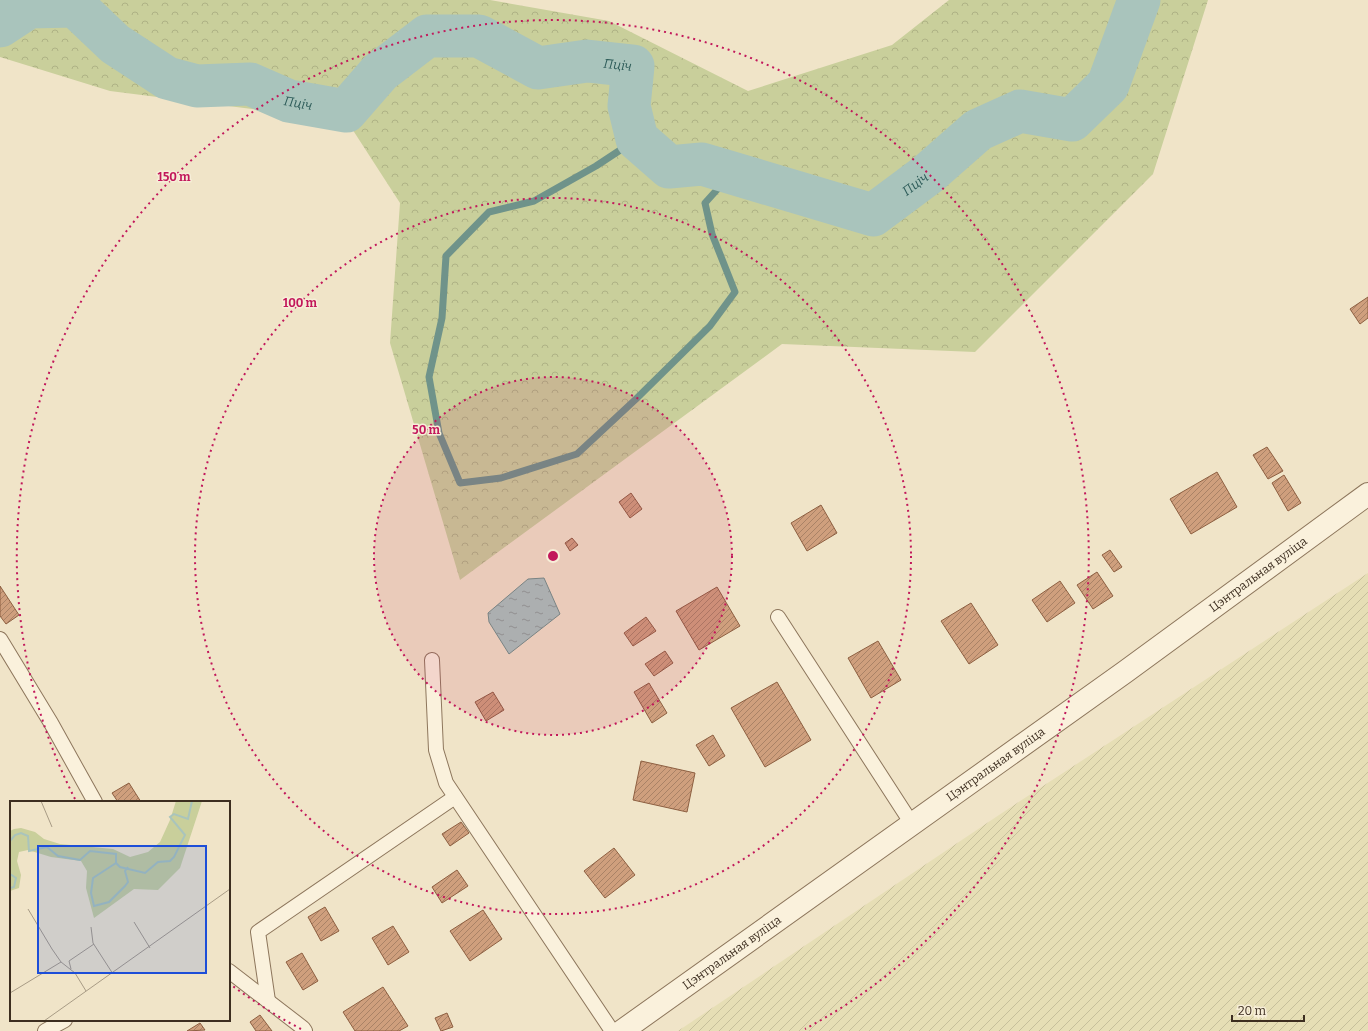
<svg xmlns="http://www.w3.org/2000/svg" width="1368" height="1031" font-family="Bitter,serif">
<defs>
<pattern id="farmland-furrows" width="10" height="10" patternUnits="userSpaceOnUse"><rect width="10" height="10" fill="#e6deb5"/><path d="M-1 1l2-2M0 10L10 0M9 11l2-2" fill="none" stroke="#c6bf9b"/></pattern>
<pattern id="forest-crowns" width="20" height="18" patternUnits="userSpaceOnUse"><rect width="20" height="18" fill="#c9cf9b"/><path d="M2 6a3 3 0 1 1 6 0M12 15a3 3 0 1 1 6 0" fill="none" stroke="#aeb285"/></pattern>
<pattern id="water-ripples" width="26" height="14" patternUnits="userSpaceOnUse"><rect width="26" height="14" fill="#a9c4bc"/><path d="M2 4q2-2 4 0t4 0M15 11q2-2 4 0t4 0" fill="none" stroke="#8ba098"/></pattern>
<pattern id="building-hatch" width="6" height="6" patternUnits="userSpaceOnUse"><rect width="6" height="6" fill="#cf9f7d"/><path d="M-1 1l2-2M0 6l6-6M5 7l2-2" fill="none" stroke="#a98266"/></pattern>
</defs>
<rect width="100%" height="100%" fill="#f0e4c8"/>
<polygon fill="url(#farmland-furrows)" points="1368,573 1368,1031 678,1031 999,815"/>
<polygon fill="url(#forest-crowns)" points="0,0 490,0 609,21 748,91 892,45 949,0 1208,0 1153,174 975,352 782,344 460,580 390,343 400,203 347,121 110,91 0,57"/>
<polygon fill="url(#water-ripples)" stroke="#6f938a" points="544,578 560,614 509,654 489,622 488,613 528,579"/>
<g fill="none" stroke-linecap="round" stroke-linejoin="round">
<polyline stroke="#6f938a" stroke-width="7" points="637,139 596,166 534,201 489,212 446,256 442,318 429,377 439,433 460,483 501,478 577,454 636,399 710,326 735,292 712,234 705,203 732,173"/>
<path stroke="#a9c4bc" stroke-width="43" id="s1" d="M0,26L29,7L75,6L115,44L167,78L197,86L250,84L289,101L346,111L380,72L427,36H479L538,68L587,61L633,66L629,106L637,139L669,167L702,164L873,215L928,174L978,130L1020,111L1072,120L1108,85L1139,0"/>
</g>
<g fill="url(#building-hatch)" stroke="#8d5f41">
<polygon points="1368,297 1368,318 1360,324 1350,309"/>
<polygon points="1267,447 1283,471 1268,479 1253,455"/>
<polygon points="1217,472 1237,507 1191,534 1170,499"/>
<polygon points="1284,475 1301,503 1288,511 1272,483"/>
<polygon points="631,493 642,509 630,518 619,502"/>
<polygon points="821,505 837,533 807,551 791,523"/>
<polygon points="572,538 578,545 570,551 565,543"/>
<polygon points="1110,550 1122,567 1114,572 1102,555"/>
<polygon points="1097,572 1113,596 1093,609 1077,585"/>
<polygon points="1060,581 1075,603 1047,622 1032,600"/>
<polygon points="0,586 19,615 6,624 0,616"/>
<polygon points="717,587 740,626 699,650 676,611"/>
<polygon points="971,603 998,645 969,664 941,621"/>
<polygon points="646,617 656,631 633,646 624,633"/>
<polygon points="878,641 901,680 871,698 848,658"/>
<polygon points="665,651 673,663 654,676 645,664"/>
<polygon points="777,682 811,740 765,767 731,708"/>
<polygon points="649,683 667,713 652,723 634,692"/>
<polygon points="493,692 504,710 486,721 475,702"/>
<polygon points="713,735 725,756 709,766 696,745"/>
<polygon points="641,761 695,773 687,812 633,800"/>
<polygon points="129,783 141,802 118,802 112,793"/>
<polygon points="461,822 469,833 450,846 442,834"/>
<polygon points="614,848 635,875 605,898 584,871"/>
<polygon points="457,870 468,886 442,903 432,887"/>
<polygon points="325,907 339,931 321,941 308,917"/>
<polygon points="483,910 502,939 470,961 450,931"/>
<polygon points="393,926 409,952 388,965 372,938"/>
<polygon points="302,953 318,981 303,990 286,962"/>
<polygon points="383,987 408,1026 399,1031 355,1031 343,1012"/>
<polygon points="447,1013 453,1027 441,1031 435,1018"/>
<polygon points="260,1015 272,1031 256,1031 250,1022"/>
<polygon points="200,1023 205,1030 187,1031"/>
</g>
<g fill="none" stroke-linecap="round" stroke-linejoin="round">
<g stroke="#8d765c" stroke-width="16">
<g id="lane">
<polyline points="778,617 912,824"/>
<polyline points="0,639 51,723 95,802"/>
<polyline points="432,660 436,750 446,783 612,1031"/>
<polyline points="229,971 303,1028 305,1031"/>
<polyline points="268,1001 258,932 455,797"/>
<polyline points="45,1031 65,1020"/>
</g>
</g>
<g stroke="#8d765c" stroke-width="24">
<g id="street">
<path id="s2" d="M622,1031L1125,672L1368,494"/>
</g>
</g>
<use href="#lane" stroke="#faf1dc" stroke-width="14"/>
<use href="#street" stroke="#faf1dc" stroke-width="22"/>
</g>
<circle cx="553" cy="556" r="179" fill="#c2185b" fill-opacity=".12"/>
<g fill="none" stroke="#c2185b" stroke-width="2" stroke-dasharray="2 4">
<circle cx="553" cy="556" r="179"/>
<circle cx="553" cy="556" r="358"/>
<path d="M301 1029A536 536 0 0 1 230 984M75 799A536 536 0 1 1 805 1029"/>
</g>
<g text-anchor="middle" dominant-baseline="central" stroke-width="3" stroke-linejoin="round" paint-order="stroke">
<g font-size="12" fill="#3d2e20" stroke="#f7eed8">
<text stroke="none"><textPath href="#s2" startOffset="783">Цэнтральная вуліца</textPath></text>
<text stroke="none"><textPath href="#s2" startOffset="459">Цэнтральная вуліца</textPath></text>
<text stroke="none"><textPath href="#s2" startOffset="135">Цэнтральная вуліца</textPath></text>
</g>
<g font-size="13" font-style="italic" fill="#2f5d5a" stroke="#f7eed8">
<text stroke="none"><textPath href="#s1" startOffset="693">Пціч</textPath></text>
<text stroke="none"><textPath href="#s1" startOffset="334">Пціч</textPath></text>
<text stroke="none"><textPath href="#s1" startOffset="1089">Пціч</textPath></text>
</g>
</g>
<g transform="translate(10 801)">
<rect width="220" height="220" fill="#f0e4c8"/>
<path d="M166,0H192L170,67L148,89L124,88L84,117L76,87L77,70L71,60L41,56L18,49L9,51L7,60L11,74L9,87L0,90V30L4,28L11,27L25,31L34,38L50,43L103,48L120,56L138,51L150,41L160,19Z" fill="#c9cf9b"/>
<path fill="none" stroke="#a9c4bc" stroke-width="2" d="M0,40L5,34L11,32L18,35L19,50L37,46L48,55L70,59L80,50L106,53V62L110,66L135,72L148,61L160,60L164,56L175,34L160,16L164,13L178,18L182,0M106,62L83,77L81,92L84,105L99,101L115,85L118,81L115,70L118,66M0,73L6,77L4,86L0,87"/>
<path fill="none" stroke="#a89b85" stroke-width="1" d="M31,0L42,26M18,108L42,148L51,161L65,172L76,190M124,121L140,147M81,126L83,142L103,173M61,168L59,160L84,143M0,192L51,161M34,220L220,88"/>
<path fill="#1d4ed8" fill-opacity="0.15" stroke="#1d4ed8" stroke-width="2" d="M28,45H196V172H28Z"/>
<rect width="220" height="220" fill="none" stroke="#3d2e20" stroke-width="2"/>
</g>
<circle cx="553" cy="556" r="6" fill="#c2185b" stroke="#f7eed8" stroke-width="2"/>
<g font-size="12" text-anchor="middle" font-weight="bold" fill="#c2185b" stroke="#f7eed8" stroke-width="3" stroke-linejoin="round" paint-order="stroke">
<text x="174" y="181">150 m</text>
<text x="300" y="307">100 m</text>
<text x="426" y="434">50 m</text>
</g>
<path d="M1232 1015v6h72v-6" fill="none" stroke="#3d2e20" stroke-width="2"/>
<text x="1238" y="1015" font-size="12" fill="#3d2e20" stroke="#f7eed8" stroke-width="3" paint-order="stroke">20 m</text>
</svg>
